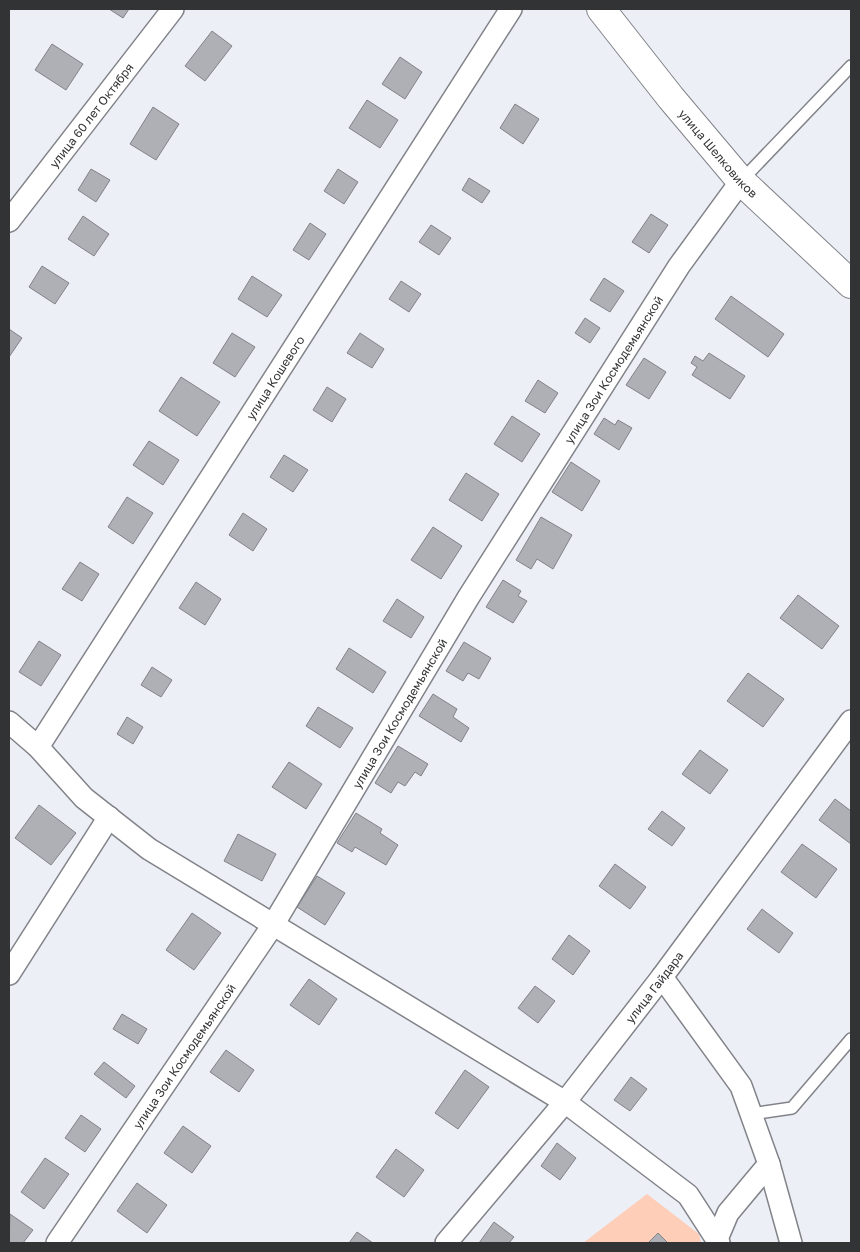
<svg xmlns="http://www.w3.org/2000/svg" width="860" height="1252" font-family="'Golos Text',sans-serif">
<rect width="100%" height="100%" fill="#edeff6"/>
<polygon fill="#feceb9" points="647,1194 699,1234 701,1243 583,1243"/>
<g fill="#aeb0b6" stroke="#818389">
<polygon points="109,9 129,9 123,18"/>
<polygon points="212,31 232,46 205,81 185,66"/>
<polygon points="52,44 83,64 66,90 35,70"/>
<polygon points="400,57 422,72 405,99 382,84"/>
<polygon points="367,100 398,120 380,148 349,128"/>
<polygon points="515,104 539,119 523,144 500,128"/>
<polygon points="153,107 179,124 156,160 130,144"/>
<polygon points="91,169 110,180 96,202 78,190"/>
<polygon points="338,169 358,182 344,204 324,191"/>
<polygon points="469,178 490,191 482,203 462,190"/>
<polygon points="651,214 668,225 649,253 632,242"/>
<polygon points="83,216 109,234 94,256 68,239"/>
<polygon points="310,223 326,234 309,260 293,250"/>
<polygon points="431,225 451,238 439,255 419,242"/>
<polygon points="42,266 69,283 55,304 29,287"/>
<polygon points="252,276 282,295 267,317 238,299"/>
<polygon points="604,278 624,291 610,312 590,300"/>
<polygon points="401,281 421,294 409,312 389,299"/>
<polygon points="731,296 784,334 768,357 715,319"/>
<polygon points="585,318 600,328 590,343 575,333"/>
<polygon points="9,329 22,338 9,357"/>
<polygon points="232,333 255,347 235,377 213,363"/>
<polygon points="360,333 384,349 372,368 347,353"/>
<polygon points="709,353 745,376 730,399 692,375 697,367 691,363 695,356 703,361"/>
<polygon points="644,358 666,372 649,399 626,385"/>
<polygon points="181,377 220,402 197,436 159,411"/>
<polygon points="538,380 558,393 545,413 525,401"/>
<polygon points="327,387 346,399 332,422 313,410"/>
<polygon points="512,416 540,434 522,462 494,444"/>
<polygon points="604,418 615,425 618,420 632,428 619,450 594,434"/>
<polygon points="149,441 179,460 163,485 133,465"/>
<polygon points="284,455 308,470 293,492 270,477"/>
<polygon points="571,462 600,481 582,511 552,492"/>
<polygon points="466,473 499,494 482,521 449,500"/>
<polygon points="127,497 153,513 133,544 108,527"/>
<polygon points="243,513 267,529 253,551 229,535"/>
<polygon points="541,517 572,535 553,569 537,559 531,569 516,560"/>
<polygon points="433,527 462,546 441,579 411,560"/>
<polygon points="80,562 99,574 82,601 62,589"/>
<polygon points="503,580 521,591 518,596 527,601 513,623 486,607"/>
<polygon points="196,582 221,599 205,625 179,608"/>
<polygon points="798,595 839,626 822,649 780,618"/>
<polygon points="397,599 424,617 411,638 383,621"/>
<polygon points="39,641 61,655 41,686 19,672"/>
<polygon points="464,642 491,658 479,679 468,673 463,681 446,671"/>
<polygon points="349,648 386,672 373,693 336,669"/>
<polygon points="152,667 172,680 161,697 141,685"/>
<polygon points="748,673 784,699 763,727 727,701"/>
<polygon points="433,694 457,709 453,717 469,728 461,742 419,716"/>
<polygon points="318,707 353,728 340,748 306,726"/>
<polygon points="127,717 143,727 133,744 117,734"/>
<polygon points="398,746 428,764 421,776 415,772 405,786 398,782 391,793 375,783"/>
<polygon points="700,750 728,770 710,794 682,774"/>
<polygon points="289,762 322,784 306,809 272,787"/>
<polygon points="835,799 851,811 851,844 819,820"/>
<polygon points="39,805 76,833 51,865 15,838"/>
<polygon points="662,811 685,828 672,846 648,829"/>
<polygon points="356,813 382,829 380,833 398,845 386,865 355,847 352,852 337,843"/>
<polygon points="238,834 276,854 262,881 224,861"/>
<polygon points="802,844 837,869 816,898 781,872"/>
<polygon points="615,864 646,887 630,909 599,886"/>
<polygon points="317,876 345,893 325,925 297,907"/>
<polygon points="762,909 793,933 779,953 747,929"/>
<polygon points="192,913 221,933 194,970 166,950"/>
<polygon points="569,935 590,951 573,975 552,959"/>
<polygon points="309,979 337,999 319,1025 290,1005"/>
<polygon points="535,986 555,1001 538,1023 518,1008"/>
<polygon points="122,1014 147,1029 138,1044 113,1029"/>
<polygon points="226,1050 254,1070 239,1092 210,1072"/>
<polygon points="104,1062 135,1086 126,1098 94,1074"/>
<polygon points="465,1070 489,1087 458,1129 435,1113"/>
<polygon points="631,1077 647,1089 630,1111 614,1100"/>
<polygon points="81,1115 101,1129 85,1152 65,1138"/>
<polygon points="183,1126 211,1146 192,1173 164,1153"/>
<polygon points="557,1143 576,1158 560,1180 541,1166"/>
<polygon points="396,1149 424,1170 404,1197 376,1177"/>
<polygon points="45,1158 69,1174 44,1209 21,1192"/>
<polygon points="137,1183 167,1205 147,1233 117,1211"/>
<polygon points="10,1214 33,1230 23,1243 9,1243"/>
<polygon points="494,1222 514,1237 509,1243 479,1243"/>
<polygon points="357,1232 373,1243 349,1243"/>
<polygon points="658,1233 668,1243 648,1243"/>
</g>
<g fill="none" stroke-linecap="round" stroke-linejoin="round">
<g stroke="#818389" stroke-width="14">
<g id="lane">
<polyline points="741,181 851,66"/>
<polyline points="751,1114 792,1108 851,1039"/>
</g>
</g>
<g stroke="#818389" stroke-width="24">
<g id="street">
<path id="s1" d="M9,221L173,9"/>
<polyline points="9,722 38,747 84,798 149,849 565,1102 688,1195 719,1243"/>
<path id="s2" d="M38,747L511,9"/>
<polyline points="9,974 109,817"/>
<polyline points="662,977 741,1086 769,1164 791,1243"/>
<polyline points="717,1239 728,1213 769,1164"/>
<path id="s3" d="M57,1243L273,925L468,598L679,266L741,181"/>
<path id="s4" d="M446,1243L565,1102L662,977L851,721"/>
</g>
</g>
<g stroke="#818389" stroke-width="30">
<g id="secondary">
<path id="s5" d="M601,9L671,98L741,181L851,284"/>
</g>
</g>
<use href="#lane" stroke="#fff" stroke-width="11"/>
<use href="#street" stroke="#fff" stroke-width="21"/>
<use href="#secondary" stroke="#fff" stroke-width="28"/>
</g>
<g text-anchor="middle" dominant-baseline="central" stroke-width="4" stroke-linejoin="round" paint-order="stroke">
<g font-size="12" fill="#323335" stroke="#edeff6">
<text stroke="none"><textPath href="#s1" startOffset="134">улица 60 лет Октября</textPath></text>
<text stroke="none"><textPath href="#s5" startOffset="186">улица Шелковиков</textPath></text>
<text stroke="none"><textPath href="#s3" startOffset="1036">улица Зои Космодемьянской</textPath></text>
<text stroke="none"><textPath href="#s2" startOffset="439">улица Кошевого</textPath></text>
<text stroke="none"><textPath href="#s3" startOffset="631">улица Зои Космодемьянской</textPath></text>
<text stroke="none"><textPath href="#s4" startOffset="330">улица Гайдара</textPath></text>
<text stroke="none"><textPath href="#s3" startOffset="226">улица Зои Космодемьянской</textPath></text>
</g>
</g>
<rect width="860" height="1252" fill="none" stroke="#323335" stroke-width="20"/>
</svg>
